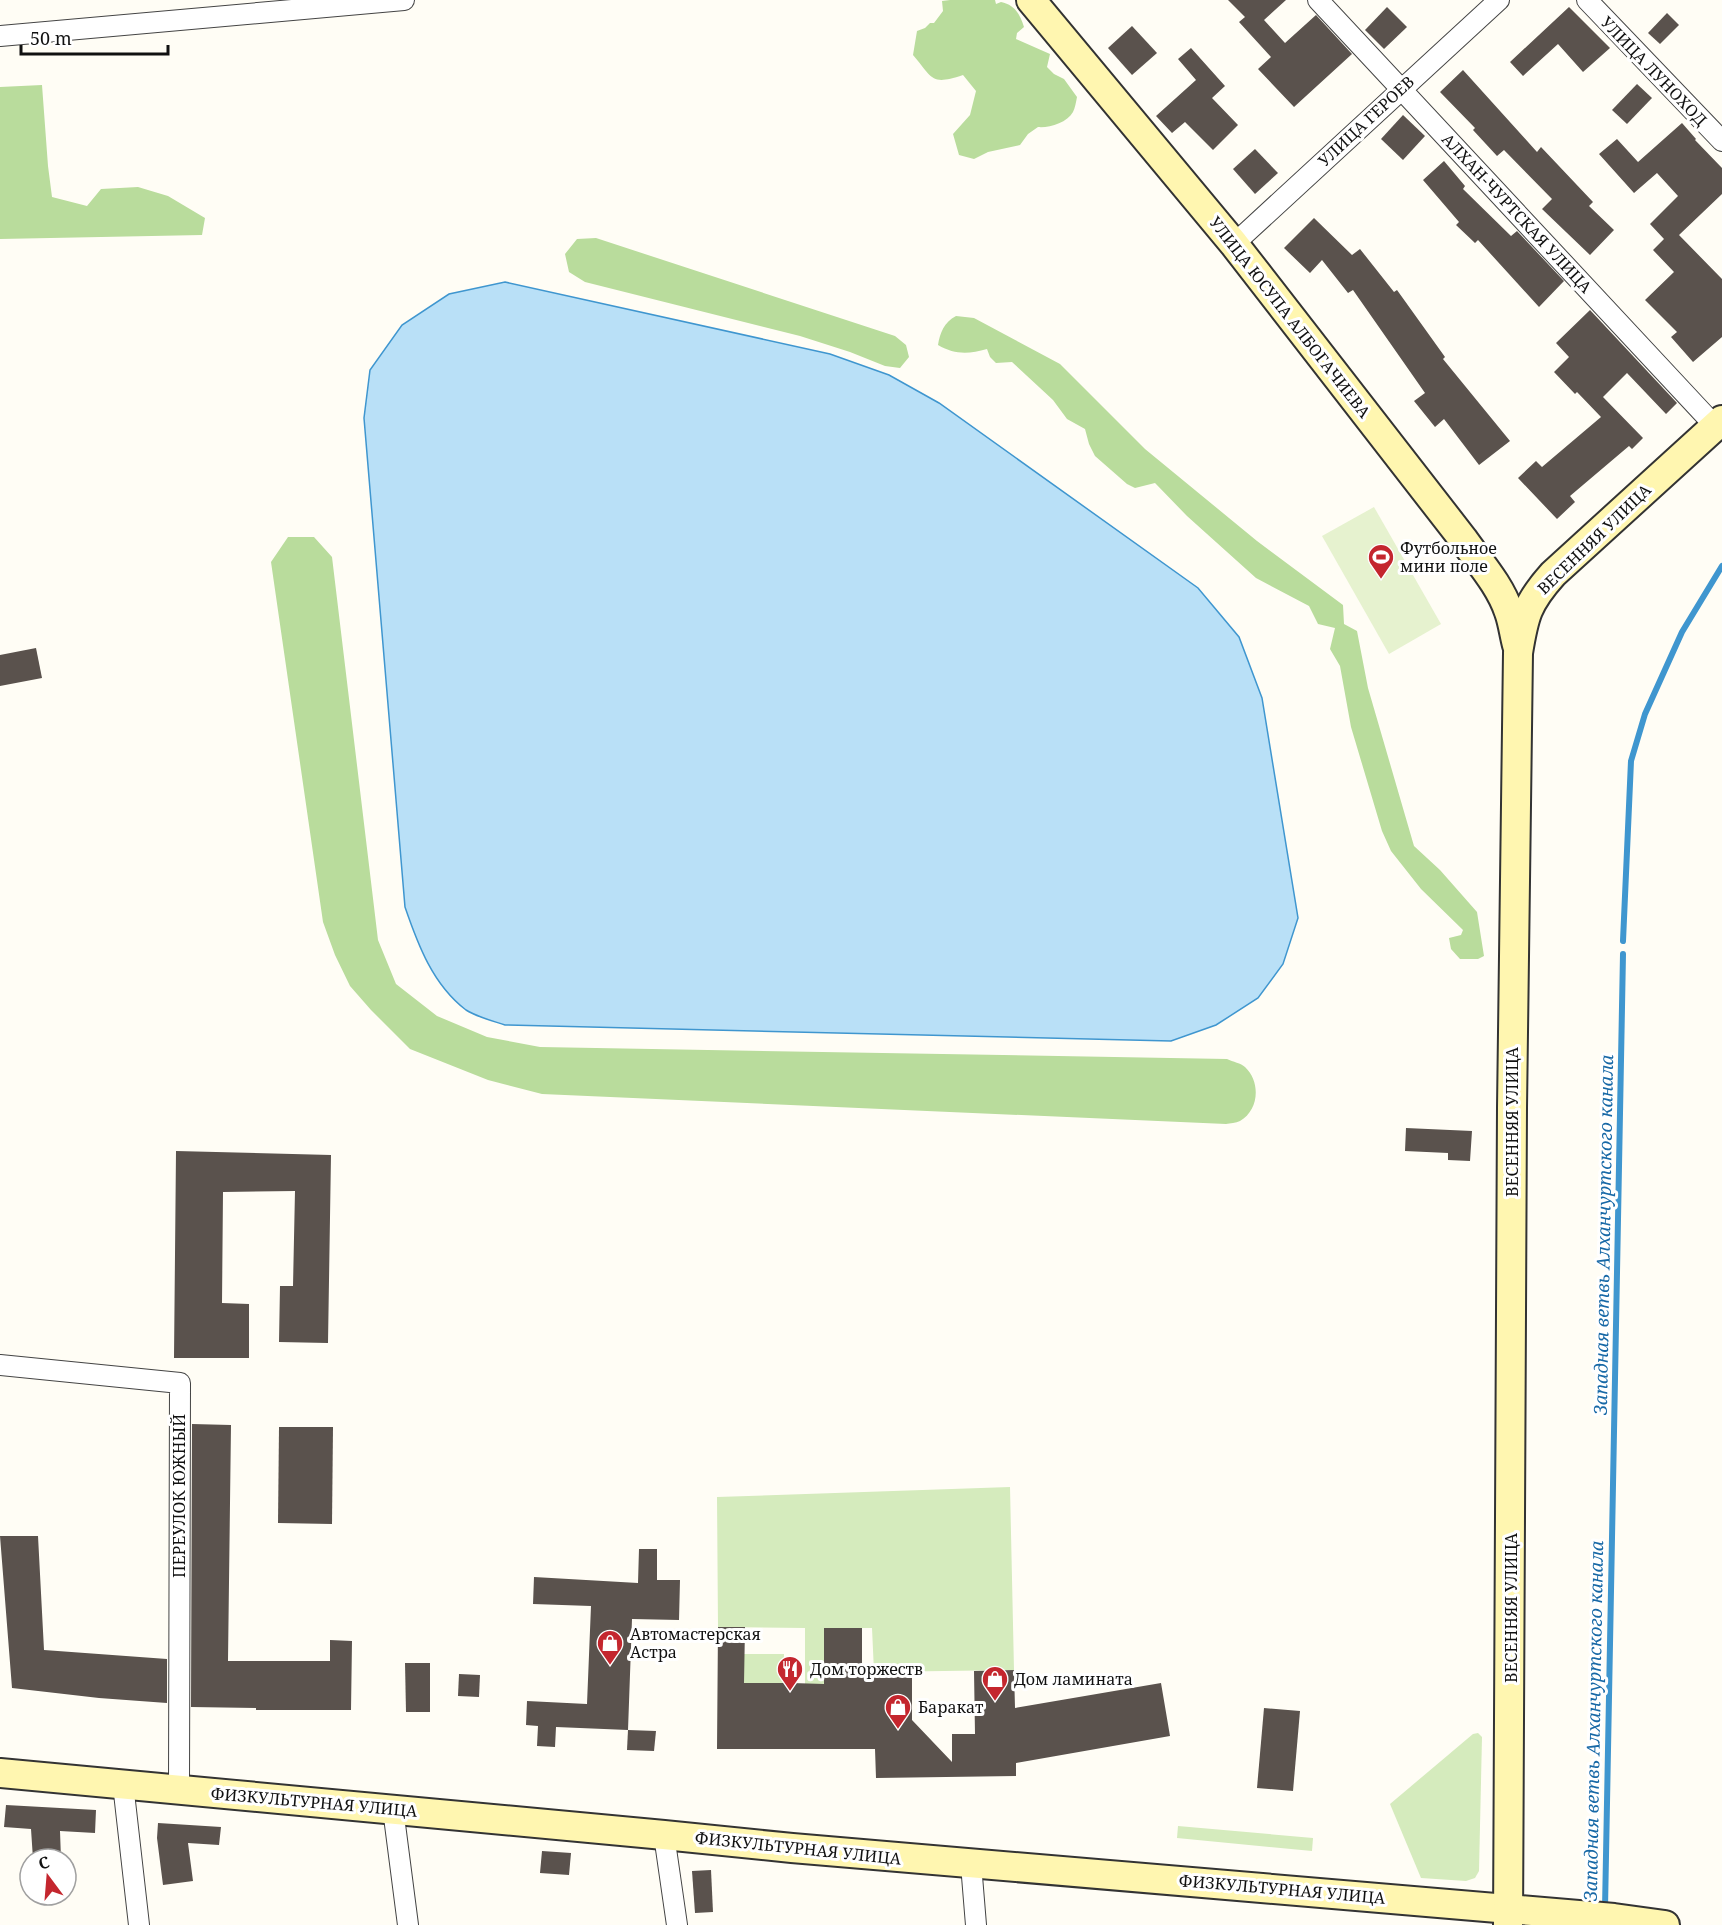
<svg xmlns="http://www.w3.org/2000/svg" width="1722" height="1925" font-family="'Noto Serif',serif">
<rect width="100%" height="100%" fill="#fffdf5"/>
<g fill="#d5ebbd">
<polygon points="1010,1487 1014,1670 874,1672 872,1628 824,1628 824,1684 805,1684 805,1628 718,1627 717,1497"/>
<polygon points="744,1654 784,1654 783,1683 744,1683"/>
<polygon points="1478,1733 1482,1737 1479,1871 1475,1878 1466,1881 1421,1878 1390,1804 1473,1734"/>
<polygon points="1178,1826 1313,1838 1312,1851 1177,1838"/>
</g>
<g fill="#b9dc9c">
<path d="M950,0H995L996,4L1001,2C1015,5 1020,14 1024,27L1017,33L1016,39L1050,54L1047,67L1054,74L1064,79L1077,97C1076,102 1075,108 1073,112C1067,123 1049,128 1038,127L1028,134L1020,145L988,152L974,159L959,155L953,134L970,115L976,91L963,75C930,86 933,78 913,55L917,31L925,28L930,23H934L943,11L942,1Z"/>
<polygon points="42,85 48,166 52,197 87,206 101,189 138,187 168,196 205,218 202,235 0,239 0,87"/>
<polygon points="596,238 895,336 906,345 909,357 900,368 885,366 850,352 800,336 585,282 569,272 565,254 577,239"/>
<path d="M956,316L974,318L1060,364L1145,449L1257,541L1343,605L1344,624L1357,631L1368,688L1414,846L1440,870L1477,912L1484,956L1478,959H1460L1451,949L1449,938L1461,935L1463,930L1421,889L1391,851L1382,831L1351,727L1340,666L1330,649L1335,628L1318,624L1309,606L1256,578L1187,516L1155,483L1135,488L1127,484L1095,456L1089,444L1085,429L1067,419L1053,400L1012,362L996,363L990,357L987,349C969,354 955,355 938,345C940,333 944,322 956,316Z"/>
<path d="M288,537H314L332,557L378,940L396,984L437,1016L487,1037L540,1047L1227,1059C1233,1062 1241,1063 1245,1067C1261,1082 1259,1110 1240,1121C1236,1123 1230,1123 1226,1124L542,1094L488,1080L410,1049L371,1010L350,986L335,955L323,922L271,562Z"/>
</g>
<polygon fill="#e6f2cf" points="1374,507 1441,624 1389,654 1322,536"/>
<path fill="#b9e0f7" stroke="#3f96cf" stroke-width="1.5" d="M505,282L830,354L889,375L939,403L1198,588L1239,637L1262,698L1298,918L1283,964L1258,998L1216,1025L1171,1041L505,1025C493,1021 477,1017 466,1010C433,985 418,945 405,907L364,418L370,370L402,325L449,294Z"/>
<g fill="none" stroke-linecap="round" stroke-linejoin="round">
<g stroke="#3f96cf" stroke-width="6">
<polyline points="1623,941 1631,761 1645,714 1682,632 1722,566"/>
<polyline points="1605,1909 1623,954"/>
</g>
</g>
<g fill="#5a524d">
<polygon points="1228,0 1286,0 1264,20 1285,43 1316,15 1352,54 1294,107 1258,69 1271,57 1239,22 1245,17"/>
<polygon points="1387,7 1407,27 1384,49 1365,30"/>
<polygon points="1569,7 1610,48 1583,72 1558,44 1523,76 1510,62"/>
<polygon points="1667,13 1679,25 1660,44 1648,33"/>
<polygon points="1132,26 1157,53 1132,75 1108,48"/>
<polygon points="1191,48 1225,86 1212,98 1238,125 1213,150 1185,122 1172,133 1156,116 1196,80 1178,59"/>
<polygon points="1463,70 1537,152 1541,147 1593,202 1589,206 1614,230 1590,255 1542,209 1552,199 1504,150 1497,156 1473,130 1475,128 1440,92"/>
<polygon points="1637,84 1652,98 1627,124 1612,110"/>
<polygon points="1403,115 1425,136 1403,160 1381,139"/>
<polygon points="1682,123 1696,139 1695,140 1722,168 1722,194 1679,235 1722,279 1722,337 1693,362 1671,337 1677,332 1645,300 1674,272 1653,250 1664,239 1650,224 1678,196 1657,173 1634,193 1599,154 1617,139 1638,162"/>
<polygon points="1255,149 1278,173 1255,194 1233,169"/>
<polygon points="1444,161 1465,186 1463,189 1511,236 1517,231 1564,281 1539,307 1478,240 1475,243 1456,225 1459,222 1423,180"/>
<polygon points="1314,218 1352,255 1360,249 1394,292 1397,290 1445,357 1443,359 1510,441 1479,465 1444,419 1435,427 1414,401 1425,393 1353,290 1348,293 1322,260 1310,273 1284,248"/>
<polygon points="1590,310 1677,403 1666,414 1627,373 1603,397 1643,438 1632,449 1629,446 1570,496 1575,502 1557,519 1518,478 1536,461 1542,467 1601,417 1577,392 1575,394 1554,372 1569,357 1556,343"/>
<polygon points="36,648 42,678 0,686 0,655"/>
<polygon points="1406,1128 1472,1131 1470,1161 1448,1160 1448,1153 1405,1151"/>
<polygon points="176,1151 331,1155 328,1343 279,1342 280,1286 293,1286 295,1191 223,1192 222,1303 249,1304 249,1358 174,1358"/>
<polygon points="192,1424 231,1425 228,1661 330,1661 330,1640 352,1641 351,1710 256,1710 256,1708 191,1707"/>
<polygon points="279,1427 333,1427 332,1524 278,1523"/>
<polygon points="0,1536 38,1536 44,1650 167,1659 167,1703 99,1698 12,1688"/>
<polygon points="639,1549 657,1549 657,1580 680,1580 679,1620 632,1619 628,1730 556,1727 555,1747 537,1746 538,1726 526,1725 527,1701 587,1704 591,1606 533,1604 534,1577 638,1583"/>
<polygon points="718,1627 745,1627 744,1683 792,1683 824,1684 824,1628 862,1628 862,1672 912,1672 912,1720 952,1762 952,1734 975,1734 974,1671 1014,1670 1015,1708 1161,1683 1170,1736 1016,1763 1016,1776 876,1778 875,1749 717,1749"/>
<polygon points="405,1663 430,1663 430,1712 406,1712"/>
<polygon points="459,1674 480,1675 479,1697 458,1696"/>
<polygon points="1264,1708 1300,1711 1293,1791 1257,1788"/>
<polygon points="628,1730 656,1731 654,1751 627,1750"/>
<polygon points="6,1805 96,1810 95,1833 60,1831 61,1859 33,1859 31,1829 4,1827"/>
<polygon points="158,1823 221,1827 219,1845 188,1843 193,1881 163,1885 157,1838"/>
<polygon points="542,1851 571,1853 569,1875 540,1873"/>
<polygon points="711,1870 713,1912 695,1913 692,1871"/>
</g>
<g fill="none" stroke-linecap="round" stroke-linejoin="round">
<g stroke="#444" stroke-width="22">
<g id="street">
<polyline points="1318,0 1715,426"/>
<polyline points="1587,0 1722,141"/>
<polyline points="0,36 404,0"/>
<polyline points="1234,244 1499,0"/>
<polyline points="0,1365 180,1383 179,1789"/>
<polyline points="123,1784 139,1925"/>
<polyline points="393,1809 408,1925"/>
<polyline points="664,1835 677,1925"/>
<polyline points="971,1864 976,1925"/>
</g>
</g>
<g stroke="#333" stroke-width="32">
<g id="secondary">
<path d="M1031,0L1234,244L1463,539C1479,562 1500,585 1509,612C1513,623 1514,634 1517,645"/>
<polyline points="0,1773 664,1835 792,1848 1614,1918 1665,1925"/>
<path d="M1508,1925L1512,1108L1518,653C1524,616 1527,603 1553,574L1722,420"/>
</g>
</g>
<use href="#street" stroke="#fff" stroke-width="20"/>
<use href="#secondary" stroke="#fff6b0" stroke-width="28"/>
</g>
<defs>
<g id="stadium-pin" transform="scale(1.35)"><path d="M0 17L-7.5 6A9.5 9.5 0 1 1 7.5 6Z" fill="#c4262e" stroke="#fff"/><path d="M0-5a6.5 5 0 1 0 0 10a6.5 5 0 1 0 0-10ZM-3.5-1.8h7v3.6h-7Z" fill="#fff"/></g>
<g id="shop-pin" transform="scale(1.35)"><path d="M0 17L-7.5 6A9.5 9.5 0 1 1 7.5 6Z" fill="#c4262e" stroke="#fff"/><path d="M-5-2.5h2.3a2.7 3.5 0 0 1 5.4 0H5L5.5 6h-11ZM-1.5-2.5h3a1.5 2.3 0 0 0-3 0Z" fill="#fff"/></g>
<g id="restaurant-pin" transform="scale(1.35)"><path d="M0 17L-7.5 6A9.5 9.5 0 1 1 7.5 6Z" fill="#c4262e" stroke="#fff"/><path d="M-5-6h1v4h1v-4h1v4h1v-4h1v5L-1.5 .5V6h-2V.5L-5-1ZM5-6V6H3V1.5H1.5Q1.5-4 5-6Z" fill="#fff"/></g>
</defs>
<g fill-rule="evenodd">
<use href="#stadium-pin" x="1381" y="557"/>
<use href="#shop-pin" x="610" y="1643"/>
<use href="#restaurant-pin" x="790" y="1669"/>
<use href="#shop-pin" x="995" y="1679"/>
<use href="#shop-pin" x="898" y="1707"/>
</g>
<g text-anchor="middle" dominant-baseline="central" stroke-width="6" stroke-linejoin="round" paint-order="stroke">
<g font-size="16" fill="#111" stroke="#fff">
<text transform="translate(1654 71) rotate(46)">УЛИЦА ЛУНОХОД</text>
<text transform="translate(1366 121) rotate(-43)">УЛИЦА ГЕРОЕВ</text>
<text transform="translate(1517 213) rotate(47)">АЛХАН-ЧУРТСКАЯ УЛИЦА</text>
<text transform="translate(1290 317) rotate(52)">УЛИЦА ЮСУПА АЛБОГАЧИЕВА</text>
<text transform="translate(1594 539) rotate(-44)">ВЕСЕННЯЯ УЛИЦА</text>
<text transform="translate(1512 1122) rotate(-90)">ВЕСЕННЯЯ УЛИЦА</text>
<text transform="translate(179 1496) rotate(-90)">ПЕРЕУЛОК ЮЖНЫЙ</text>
<text transform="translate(1511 1608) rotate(-90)">ВЕСЕННЯЯ УЛИЦА</text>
<text transform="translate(314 1802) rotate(5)">ФИЗКУЛЬТУРНАЯ УЛИЦА</text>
<text transform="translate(798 1848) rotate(6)">ФИЗКУЛЬТУРНАЯ УЛИЦА</text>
<text transform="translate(1282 1889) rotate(5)">ФИЗКУЛЬТУРНАЯ УЛИЦА</text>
</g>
<g font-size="16" fill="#111" stroke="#fff" text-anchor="start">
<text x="1400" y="548">Футбольное<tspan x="1400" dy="18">мини поле</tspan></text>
<text x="630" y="1634">Автомастерская<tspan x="630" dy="18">Астра</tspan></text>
<text x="810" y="1669">Дом торжеств</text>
<text x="1014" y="1679">Дом ламината</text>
<text x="918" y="1707">Баракат</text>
</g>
<g font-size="18" font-style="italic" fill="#1768a6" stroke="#fff">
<text transform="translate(1603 1235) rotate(-89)">Западная ветвь Алханчуртского канала</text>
<text transform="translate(1593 1721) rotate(-89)">Западная ветвь Алханчуртского канала</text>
</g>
</g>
<g transform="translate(48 1877) rotate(344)"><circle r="28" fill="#ffffff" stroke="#a0a0a0" stroke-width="1.5"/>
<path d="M0-4.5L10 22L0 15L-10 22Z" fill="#c4262e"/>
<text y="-9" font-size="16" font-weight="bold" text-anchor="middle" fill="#111111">С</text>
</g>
<path d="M21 45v9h147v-9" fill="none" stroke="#111111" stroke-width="3"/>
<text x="30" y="45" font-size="18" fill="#111111" stroke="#ffffff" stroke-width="4.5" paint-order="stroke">50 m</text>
</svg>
